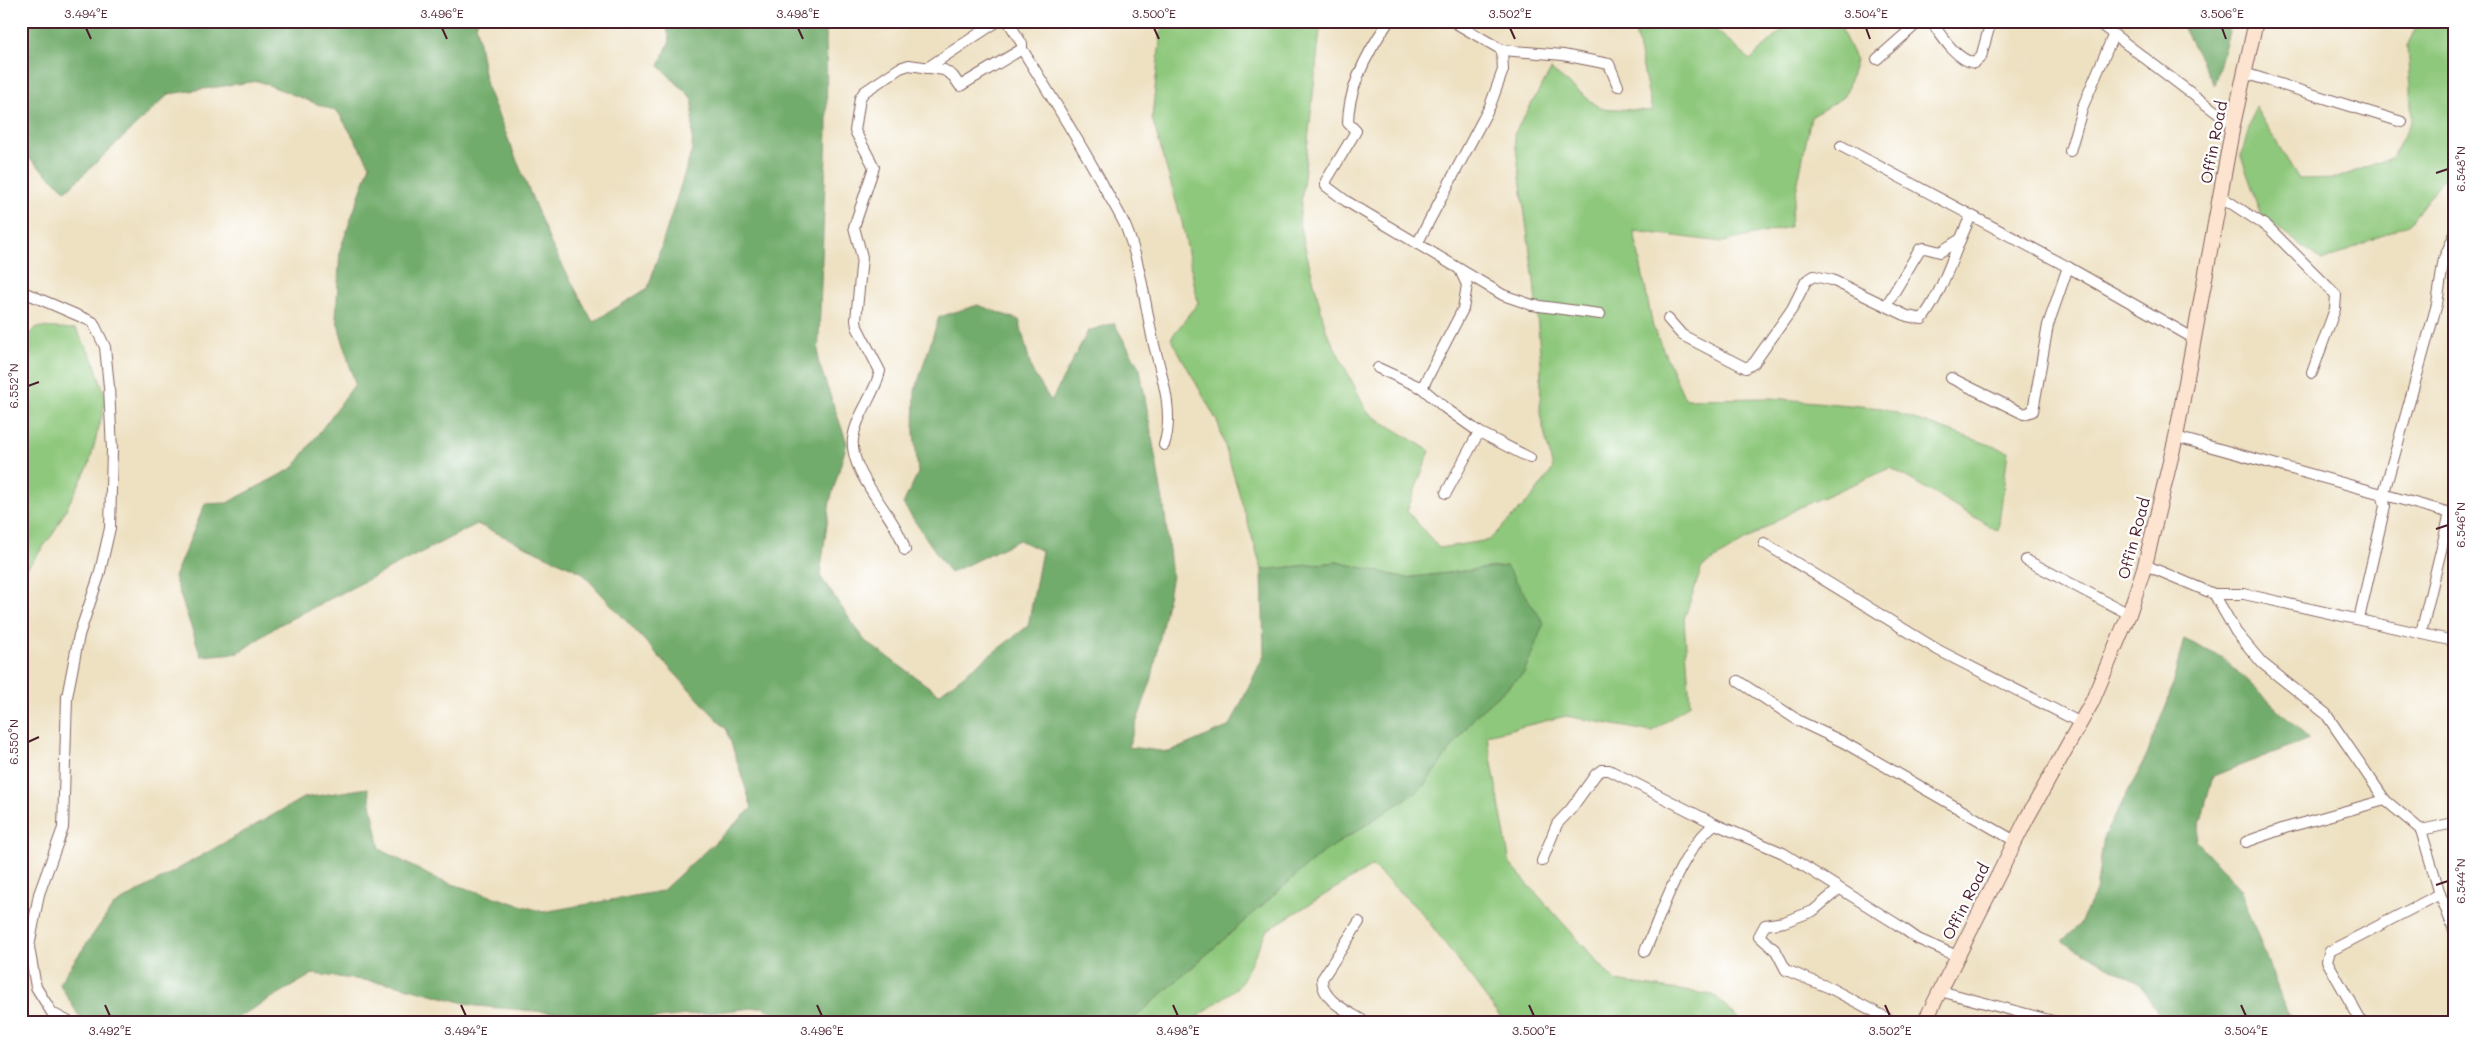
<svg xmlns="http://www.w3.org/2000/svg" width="2475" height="1044" font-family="Mali,sans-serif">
<rect width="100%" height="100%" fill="#fff"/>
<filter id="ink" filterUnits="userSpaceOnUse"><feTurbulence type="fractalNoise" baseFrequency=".02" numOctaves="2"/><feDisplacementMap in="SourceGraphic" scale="10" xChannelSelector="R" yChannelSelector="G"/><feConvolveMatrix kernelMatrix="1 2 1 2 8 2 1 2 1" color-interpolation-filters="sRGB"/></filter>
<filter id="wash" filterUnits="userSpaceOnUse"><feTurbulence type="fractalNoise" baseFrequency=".0096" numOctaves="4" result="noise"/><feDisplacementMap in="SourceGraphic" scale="20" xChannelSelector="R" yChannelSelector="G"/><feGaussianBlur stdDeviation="1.12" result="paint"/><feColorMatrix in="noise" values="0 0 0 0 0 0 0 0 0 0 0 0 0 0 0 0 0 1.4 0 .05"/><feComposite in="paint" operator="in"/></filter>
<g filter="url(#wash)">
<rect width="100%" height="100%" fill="#eee1c2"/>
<g fill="#8ec87c" stroke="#6c7454">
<polygon points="1162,21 1321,21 1299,223 1326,330 1368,413 1430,451 1407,511 1439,548 1489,540 1533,496 1553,469 1540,414 1541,363 1534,281 1514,134 1551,70 1600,108 1652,111 1633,21 1706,21 1750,60 1791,21 1845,21 1842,31 1856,60 1845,96 1811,117 1789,227 1723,242 1634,231 1653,327 1685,399 1771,398 1882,408 2008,451 1998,531 1891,468 1798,508 1702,567 1684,619 1690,704 1652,732 1566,716 1487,735 1510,864 1615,981 1714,995 1739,1019 1736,1023 1505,1023 1422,913 1372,866 1267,930 1240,985 1190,1023 1129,1023 1318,856 1422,788 1475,716 1524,673 1506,566 1406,578 1337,562 1262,570 1218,423 1171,338 1198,303 1182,222 1152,118"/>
<polygon points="2419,21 2454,21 2454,151 2450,170 2409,224 2322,261 2262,216 2241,156 2255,107 2299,179 2337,178 2393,157 2412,119 2407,46"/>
<polygon points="37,327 76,329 94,361 106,400 89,465 53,534 21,576 21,342"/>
</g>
<g fill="#72ac6c" stroke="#5e664c">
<polygon points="21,21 478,21 476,25 486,85 551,244 593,322 648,288 692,150 693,99 659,66 670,40 665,21 826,21 827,131 818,361 847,443 830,501 820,576 865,641 939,694 1028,626 1042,551 1019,540 950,573 903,504 918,473 914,432 915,391 939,317 978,305 1019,320 1032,371 1051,401 1088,331 1114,323 1140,369 1164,507 1172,576 1152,678 1128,747 1169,752 1230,726 1264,655 1262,570 1337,562 1406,578 1506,566 1544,623 1524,673 1475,716 1422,788 1318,856 1129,1023 798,1023 762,1007 641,1020 476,1006 394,984 313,974 228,1023 83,1023 59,983 113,906 303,798 368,788 380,849 436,879 543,912 662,891 752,808 727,730 581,572 477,524 279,625 238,653 201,656 174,577 205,504 227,503 293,468 355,384 336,317 340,250 370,165 338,112 258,81 169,94 66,191 21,151"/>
<polygon points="2180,21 2232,21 2214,85"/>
<polygon points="2184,639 2223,658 2309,739 2213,776 2196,840 2240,889 2288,1015 2302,1023 2164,1023 2139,983 2062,941 2079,925 2096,891 2104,836 2144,762 2168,701"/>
</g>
</g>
<g filter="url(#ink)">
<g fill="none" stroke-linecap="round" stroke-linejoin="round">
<g stroke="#836360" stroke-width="12">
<g id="street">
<path d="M1389,21C1368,51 1348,87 1348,123L1356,131L1326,181V186L1346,201L1503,295L1532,305L1600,314"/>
<polyline points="1452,21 1502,50 1563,55 1609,64 1618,86"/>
<path d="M1931,21C1941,35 1955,59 1974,63L1981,57L1991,21"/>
<polyline points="2096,21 2233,125"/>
<path d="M1022,49C1050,94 1077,138 1102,183C1110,199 1121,214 1127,230C1141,266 1145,304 1153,341C1161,374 1175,412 1164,445"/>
<polyline points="1877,59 1920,21"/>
<polyline points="927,68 998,21"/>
<polyline points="2244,73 2402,122"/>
<polyline points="1841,146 2068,267 2193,338"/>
<polyline points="2070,151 2083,106 2113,36"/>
<polyline points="2220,196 2269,228 2336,295 2335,309 2312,373"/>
<polyline points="1417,244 1490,106 1503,70 1502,50"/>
<polyline points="21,291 93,322 105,347 109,387 112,450 110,528 99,576 79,635 67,697 63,828 39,894 29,947 36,987 52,1013 71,1023"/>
<polyline points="1886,306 1920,249 1925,248 1940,252 1959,240"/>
<path d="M1668,319L1682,335L1746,368L1754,363L1792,309L1806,281L1814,276L1832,280L1907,316L1922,319C1943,293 1955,247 1971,216"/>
<polyline points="1378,368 1422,388 1445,408 1479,432 1530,458"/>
<polyline points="1951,378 2024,414 2033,411 2048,325 2068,267"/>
<polyline points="1422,388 1463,309 1467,285 1460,270"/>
<polyline points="2176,437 2454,514"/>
<polyline points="1446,493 1479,432"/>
<polyline points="1764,543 1938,650 2081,723"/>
<path d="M905,550C897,516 849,475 853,439C856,415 875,395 880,371L857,327L856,320L862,257L854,227L874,167L855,131L860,98L864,92L900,68L909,65L944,70L953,76L960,86L1022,49V44L1008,21"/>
<polyline points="2026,560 2129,614"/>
<polyline points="2145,565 2214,594 2244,594 2454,641"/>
<polyline points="2214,594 2236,632 2262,663 2326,714 2385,800 2421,830 2440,894 2454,930"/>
<polyline points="2359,619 2385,506 2383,496 2437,304 2444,258 2454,236"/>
<polyline points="2421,633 2450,513"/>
<polyline points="1738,681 1799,721 1843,742 2015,841"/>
<polyline points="2421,830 2454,823"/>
<polyline points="2246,842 2285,828 2385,800"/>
<polyline points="1542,861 1557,824 1571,809 1596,774 1602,770 1609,770 1715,824 1783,853 1898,925 1918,939 1957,956"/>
<polyline points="1839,889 1813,911 1784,922 1765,925 1759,936 1776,951 1786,970 1830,988 1896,1023"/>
<path d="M1359,922L1322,979C1322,1002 1350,1012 1367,1023"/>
<path d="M1645,951C1662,913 1681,849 1715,824"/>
<polyline points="1940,991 2060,1023"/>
<polyline points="2362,1023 2327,961 2330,951 2440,894"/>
</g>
</g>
<g stroke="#836360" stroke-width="16">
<polyline id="secondary" points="1924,1023 2027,818 2092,702 2129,614 2145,565 2176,437 2233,125 2256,21"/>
</g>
<use href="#street" stroke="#fff" stroke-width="10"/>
<use href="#secondary" stroke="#fde4d1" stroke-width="14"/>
</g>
</g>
<path fill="none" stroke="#4a1f2b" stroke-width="2" d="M86,28L91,39M442,28L447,39M798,28L803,39M1154,28L1159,39M1510,28L1515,39M1866,28L1870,39M2222,28L2226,39M2436,173L2448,169M28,386L39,382M2436,529L2448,525M28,742L39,737M2436,885L2448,881M105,1005L110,1016M461,1005L466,1016M817,1005L822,1016M1173,1005L1178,1016M1529,1005L1534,1016M1885,1005L1890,1016M2241,1005L2246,1016"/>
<g text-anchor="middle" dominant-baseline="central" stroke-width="4.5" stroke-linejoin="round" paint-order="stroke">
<g font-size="16" fill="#4a1f2b" stroke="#fff">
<text transform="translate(2213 142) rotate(-79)">Offin Road</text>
<text transform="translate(2133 538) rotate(-75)">Offin Road</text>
<text transform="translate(1965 901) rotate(-63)">Offin Road</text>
</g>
</g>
<rect width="2475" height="1044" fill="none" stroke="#fff" stroke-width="55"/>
<rect x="28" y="28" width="2420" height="988" fill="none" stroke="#4a1f2b" stroke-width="2"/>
<g font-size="12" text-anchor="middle" fill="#4a1f2b">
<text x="86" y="18">3.494°E</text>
<text x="442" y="18">3.496°E</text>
<text x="798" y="18">3.498°E</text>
<text x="1154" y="18">3.500°E</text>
<text x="1510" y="18">3.502°E</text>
<text x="1866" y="18">3.504°E</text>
<text x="2222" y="18">3.506°E</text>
<text transform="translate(2461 169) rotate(-90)" y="4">6.548°N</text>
<text transform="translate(14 386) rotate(-90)" y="4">6.552°N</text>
<text transform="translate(2461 525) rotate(-90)" y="4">6.546°N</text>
<text transform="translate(14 742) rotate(-90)" y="4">6.550°N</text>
<text transform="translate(2461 881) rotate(-90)" y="4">6.544°N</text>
<text x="110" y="1035">3.492°E</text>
<text x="466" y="1035">3.494°E</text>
<text x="822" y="1035">3.496°E</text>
<text x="1178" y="1035">3.498°E</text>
<text x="1534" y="1035">3.500°E</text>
<text x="1890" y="1035">3.502°E</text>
<text x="2246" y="1035">3.504°E</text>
</g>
</svg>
